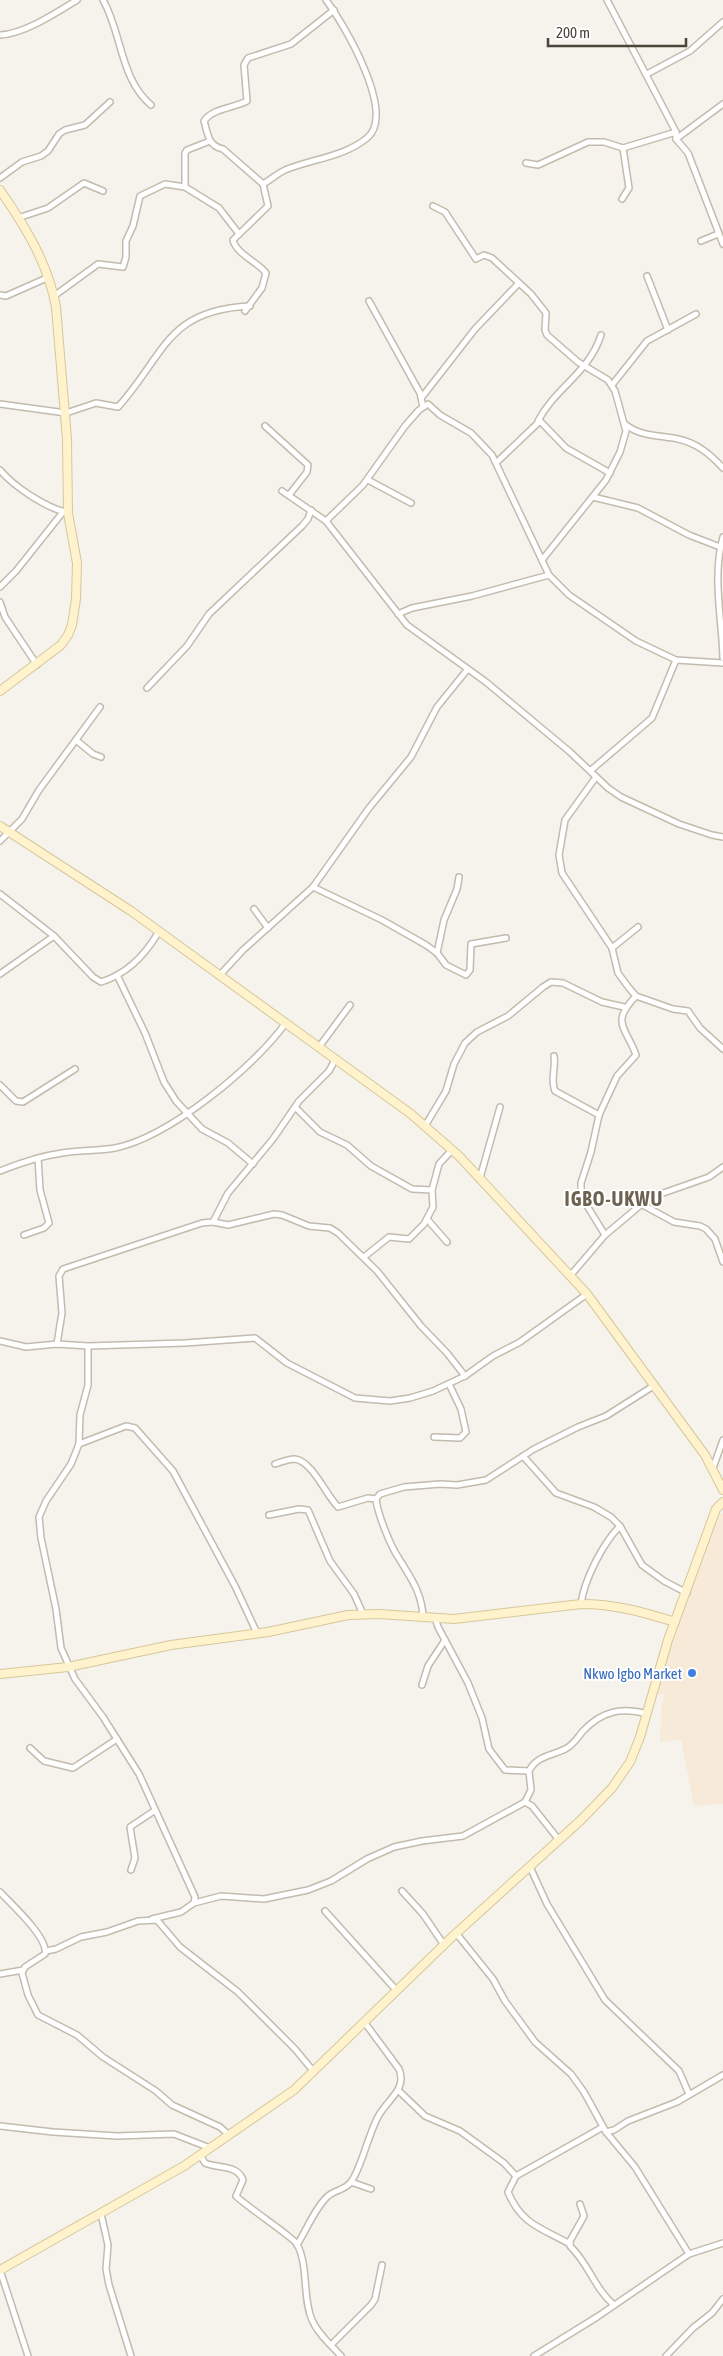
<svg xmlns="http://www.w3.org/2000/svg" width="723" height="2356" font-family="'Asap Condensed',sans-serif">
<rect width="100%" height="100%" fill="#f6f3ec"/>
<polygon fill="#f7ead8" points="723,1513 723,1804 694,1806 681,1740 660,1742 661,1710 664,1695 655,1693 671,1636 716,1516"/>
<g fill="none" stroke-linecap="round" stroke-linejoin="round">
<g stroke="#c2bbae" stroke-width="8">
<g id="street">
<path d="M103,0C122,33 120,79 151,105"/>
<polyline points="607,0 676,132 676,139 688,153 723,244"/>
<path d="M0,35C24,34 56,13 77,0"/>
<polyline points="647,74 690,51 723,22"/>
<polyline points="676,139 723,104"/>
<polyline points="526,163 538,165 588,142 604,142 623,148 676,132"/>
<polyline points="0,178 22,162 41,156 48,151 59,134 65,130 85,125 110,102"/>
<path d="M263,184C270,180 277,174 285,170C312,159 344,157 367,138C397,114 344,24 326,0"/>
<polyline points="185,187 185,153 187,150 210,141"/>
<polyline points="622,199 629,188 623,148"/>
<polyline points="433,206 445,212 476,259 484,255 492,258 531,294 546,313 545,330 547,335 578,362 608,380 615,391 626,431 620,452 606,480 542,560"/>
<polyline points="18,218 48,208 84,183 103,191"/>
<polyline points="701,241 718,234"/>
<polyline points="647,276 668,330"/>
<polyline points="0,295 6,296 49,277"/>
<polyline points="54,296 98,264 123,267 126,257 126,241 133,226 140,196 165,184 185,187 219,208 239,234"/>
<polyline points="369,301 420,393 423,407"/>
<path d="M245,311L262,288L266,273C258,262 236,254 233,240L268,206L263,184L223,149C208,146 208,134 204,121C213,108 234,108 247,101L244,65L248,58L291,44L334,10"/>
<polyline points="612,385 647,341 696,314"/>
<polyline points="422,397 475,329 519,283"/>
<path d="M0,404L66,413L96,403L118,407C165,355 166,310 250,306"/>
<path d="M538,421C555,388 589,373 601,335"/>
<path d="M626,425C642,437 659,435 678,439C697,443 710,454 723,468"/>
<polyline points="265,426 308,465 307,472 289,495"/>
<polyline points="497,462 540,421 566,448 610,473"/>
<path d="M0,470C13,486 45,507 65,512"/>
<polyline points="368,480 411,503"/>
<polyline points="282,491 326,521 407,625 486,682 570,752 608,788 621,797 679,824 712,835 723,837"/>
<polyline points="593,497 638,508 689,535 720,547"/>
<polyline points="326,521 363,485 405,426 419,410 428,404 440,415 471,433 492,455 549,575 569,595 636,641 676,660 723,663"/>
<path d="M723,537C712,576 722,619 723,658"/>
<polyline points="0,587 16,571 63,512"/>
<polyline points="0,602 5,617 37,665"/>
<polyline points="398,614 412,608 472,596 549,575"/>
<polyline points="147,688 187,646 209,614 302,526 308,519 311,510"/>
<polyline points="76,740 93,754 101,757"/>
<polyline points="590,771 652,718 676,660"/>
<polyline points="596,777 565,820 559,855 562,873 612,948 618,973 629,988 636,996 673,1009 688,1011 700,1028 723,1049"/>
<polyline points="0,841 22,819 39,790 100,707"/>
<polyline points="313,887 369,808 411,757 437,707 467,670"/>
<polyline points="0,894 54,936"/>
<polyline points="254,909 268,928"/>
<polyline points="612,948 638,927"/>
<polyline points="437,953 444,920 457,889 459,877"/>
<path d="M0,974L54,936L93,977L101,982C127,974 145,955 158,933"/>
<polyline points="117,975 145,1033 164,1082 176,1101 202,1129 228,1143 253,1164"/>
<polyline points="219,976 243,950 313,887 382,920 426,945 437,953 446,965 466,975 470,970 471,944 506,938"/>
<polyline points="319,1047 350,1005"/>
<path d="M554,1056C556,1068 550,1080 555,1091L599,1115"/>
<polyline points="0,1085 16,1101 23,1102 75,1069"/>
<polyline points="295,1107 320,1132 347,1145 371,1166 412,1189 432,1190"/>
<polyline points="425,1126 446,1091 454,1064 465,1043 477,1032 508,1016 543,987 551,982 563,983 602,1002 624,1007"/>
<path d="M0,1171C20,1163 41,1156 62,1153C80,1150 98,1151 115,1148C169,1137 253,1068 285,1024"/>
<polyline points="480,1178 500,1107"/>
<polyline points="641,1204 674,1222 700,1226 706,1229 715,1239 723,1262"/>
<polyline points="427,1219 447,1242"/>
<polyline points="213,1222 228,1225 274,1214 282,1215 309,1226 330,1228 338,1233 377,1271 421,1326 447,1353 465,1376"/>
<polyline points="24,1235 44,1228 49,1223 40,1190 38,1158"/>
<path d="M605,1235L581,1196V1183L591,1152L599,1115L617,1076L636,1055C626,1027 610,1023 636,996"/>
<polyline points="364,1257 389,1237 409,1239 424,1224 433,1207 432,1190 439,1164 452,1150"/>
<polyline points="570,1276 605,1235 649,1198 709,1177 723,1167"/>
<polyline points="0,1341 26,1347 57,1344 88,1346 185,1343 255,1338 287,1363 355,1398 390,1401 410,1398 433,1391 465,1376 493,1356 520,1342 587,1294"/>
<polyline points="57,1344 62,1313 59,1276 63,1269 202,1223 213,1222 228,1193 273,1139 299,1101 329,1071 335,1060"/>
<polyline points="88,1346 88,1385 80,1415 79,1444 71,1464 46,1501 39,1517 41,1538 56,1609 61,1648 75,1679 103,1717 139,1774 195,1897 194,1903 181,1912 152,1919"/>
<polyline points="434,1437 460,1438 466,1432 461,1409 449,1384"/>
<polyline points="79,1444 126,1426 135,1428 173,1471 235,1586 257,1633"/>
<polyline points="523,1456 556,1493 594,1507 611,1517 620,1526 642,1565 664,1581 687,1593"/>
<path d="M275,1464C281,1462 289,1459 295,1459C312,1461 326,1495 338,1507L368,1498L376,1499"/>
<polyline points="713,1468 723,1440"/>
<polyline points="376,1499 380,1494 404,1487 440,1484 457,1485 486,1480 534,1449 578,1427 606,1416 655,1385"/>
<path d="M376,1499C377,1512 390,1545 398,1557C410,1577 422,1592 423,1617"/>
<polyline points="269,1515 299,1509 308,1510 330,1561 354,1594 363,1614"/>
<path d="M581,1604C584,1580 603,1543 620,1526"/>
<polyline points="435,1618 438,1627 468,1683 482,1718 489,1749 505,1770 529,1771"/>
<polyline points="422,1685 428,1666 445,1640"/>
<polyline points="30,1748 44,1761 73,1768 117,1739"/>
<path d="M525,1802L531,1790L529,1771C537,1755 553,1756 567,1748C575,1743 577,1738 583,1731C602,1711 621,1707 647,1714"/>
<polyline points="530,1867 547,1904 605,2000 679,2071 689,2094"/>
<polyline points="131,1870 135,1858 130,1827 154,1811"/>
<polyline points="402,1891 423,1914 444,1945"/>
<path d="M0,1892C11,1904 49,1938 45,1954L25,1967L22,1973L28,1995L38,2015L77,2035L103,2057L156,2091L172,2105L220,2127L229,2135"/>
<polyline points="194,1903 221,1896 264,1899 308,1890 331,1881 367,1859 394,1847 422,1841 463,1836 525,1802 532,1806 559,1840"/>
<polyline points="325,1911 397,1991"/>
<polyline points="456,1933 493,1979 505,2001 535,2042 571,2074 584,2092 606,2132 635,2167 689,2254"/>
<polyline points="46,1951 56,1949 81,1937 107,1932 138,1921 157,1920 180,1947 238,1992 295,2049 314,2072"/>
<polyline points="0,1974 23,1970"/>
<polyline points="399,2091 425,2116 460,2131 504,2163 516,2176"/>
<polyline points="0,2126 53,2132 117,2136 174,2134 210,2148"/>
<polyline points="606,2132 614,2130 628,2121 677,2102 723,2075"/>
<path d="M200,2155L205,2163C218,2169 237,2164 243,2180L236,2196C247,2207 293,2237 297,2244C309,2267 302,2297 312,2320C318,2334 331,2345 341,2356"/>
<polyline points="351,2182 371,2189"/>
<path d="M580,2204L584,2216L570,2241V2246C589,2264 594,2288 614,2305"/>
<polyline points="101,2214 108,2245 106,2269 109,2285 131,2356"/>
<path d="M570,2244C541,2228 521,2224 508,2192L516,2176L603,2127"/>
<path d="M297,2245C307,2229 315,2208 328,2196C335,2190 345,2190 351,2182C362,2167 368,2134 379,2115C389,2098 407,2089 399,2069L365,2023"/>
<polyline points="0,2270 28,2356"/>
<polyline points="331,2345 371,2305 375,2299 382,2265"/>
<polyline points="534,2356 597,2317 689,2254 723,2243"/>
<polyline points="666,2356 693,2328 712,2313 723,2299"/>
</g>
</g>
<g stroke="#d6c79b" stroke-width="10">
<g id="secondary">
<path d="M0,190C25,226 48,263 56,307L67,439L68,513L77,563L76,599L72,625L68,635L61,645L0,691"/>
<polyline points="0,826 131,911 411,1114 459,1156 587,1294 705,1455 723,1490"/>
<path d="M0,1674L68,1667L171,1645L268,1632L348,1615L379,1614L454,1619L581,1604C615,1604 643,1612 675,1622"/>
<polyline points="0,2270 184,2166 294,2090 452,1937 581,1820 612,1788 630,1762 640,1737 668,1640 716,1509 723,1502"/>
</g>
</g>
<use href="#street" stroke="#fff" stroke-width="5"/>
<use href="#secondary" stroke="#fff3cd" stroke-width="8"/>
</g>
<circle fill="#3f7fe0" stroke="#fff" stroke-width="2" cx="692" cy="1673" r="5"/>
<g text-anchor="middle" dominant-baseline="central" stroke-width="4" stroke-linejoin="round" paint-order="stroke">
<g font-size="15" fill="#366cbe" stroke="#fff" text-anchor="end">
<text x="682" y="1673">Nkwo Igbo Market</text>
</g>
<g font-size="20" font-weight="bold" letter-spacing="1" fill="#6e6250" stroke="#fff">
<text x="614" y="1198">IGBO-UKWU</text>
</g>
</g>
<path d="M548 38v8h138v-8" fill="none" stroke="#4b4439" stroke-width="2.5"/>
<text x="556" y="38" font-size="15" fill="#4b4439" stroke="#ffffff" stroke-width="4" paint-order="stroke">200 m</text>
</svg>
